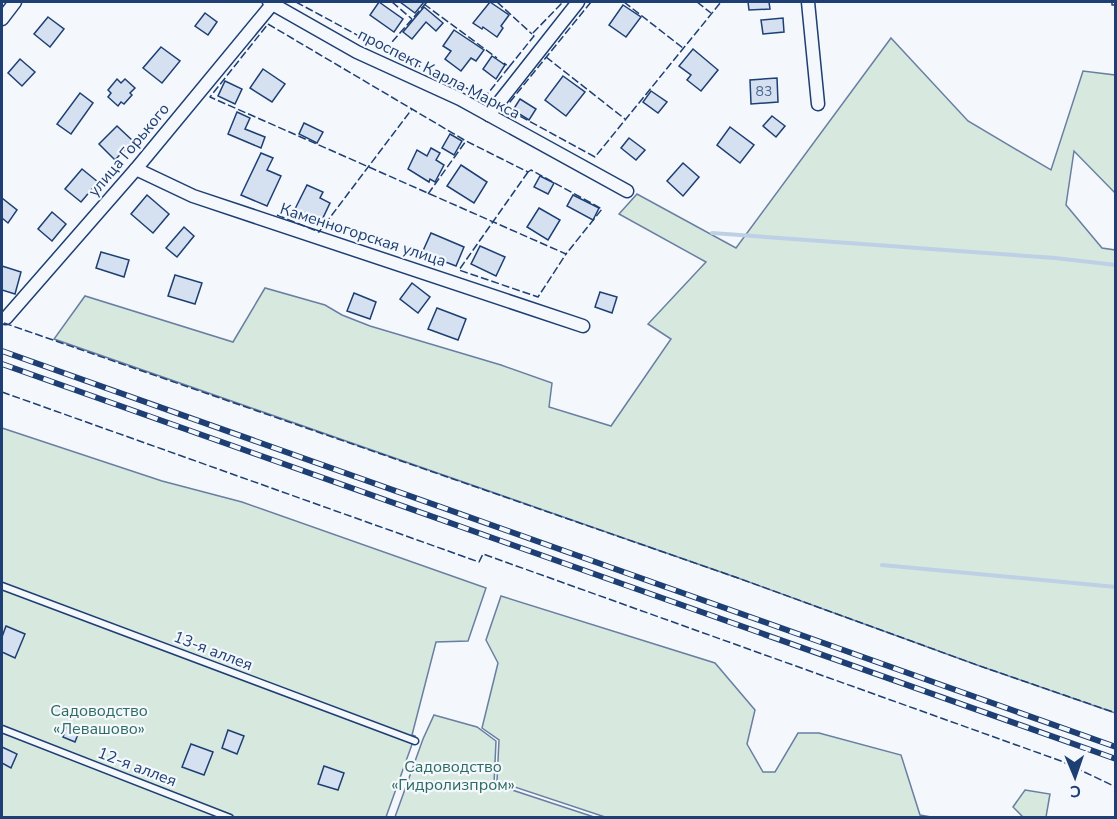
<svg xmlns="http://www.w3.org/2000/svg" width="1117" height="819" font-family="'Nunito Sans',sans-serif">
<rect width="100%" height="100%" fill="#f4f7fb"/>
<g fill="#d7e8df" stroke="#687fa3" stroke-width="1.5">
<polygon points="891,38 968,121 1051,170 1083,71 1115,75 1115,193 1074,151 1066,205 1102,248 1115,250 1115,713 977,665 738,578 54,339 85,296 233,342 265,288 325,305 342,315 370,326 501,365 552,383 549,407 611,426 671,339 648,324 706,262 619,214 637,194 736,248"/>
<polygon points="2,428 162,481 242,502 486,588 468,641 436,642 412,735 415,736 386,817 2,818"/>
<polygon points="501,596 715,663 755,710 747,744 763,772 775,772 798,733 819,733 901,755 920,815 931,817 605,817 497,781 499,740 482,728 498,663 486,640"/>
<polygon points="434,715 477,727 496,741 494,784 594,817 395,817 423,739"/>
<polygon points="1025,790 1050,794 1046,817 1023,817 1013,807"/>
</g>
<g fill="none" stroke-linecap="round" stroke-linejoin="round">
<g stroke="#bed0e5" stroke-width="4">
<polyline points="712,233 1055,258 1116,265"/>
<polyline points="882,565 1116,587"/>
</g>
</g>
<g fill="#d5e0f0" stroke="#1d3f73" stroke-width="1.5">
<polygon points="379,2 403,19 394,32 370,15"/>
<polygon points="400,2 424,2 415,13"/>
<polygon points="490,2 509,15 501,26 503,28 497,37 483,27 482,29 473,23"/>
<polygon points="748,2 769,2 770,9 749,10"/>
<polygon points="623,5 641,17 626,37 609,25"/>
<polygon points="424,7 443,23 436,31 426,22 412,39 403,32"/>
<polygon points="205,13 217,22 208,35 195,26"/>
<polygon points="48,17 64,29 50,47 34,34"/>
<polygon points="783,18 784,32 763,34 761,20"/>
<polygon points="454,30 484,50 476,61 471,58 461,71 445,59 451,51 443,46"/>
<polygon points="161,47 180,61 162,83 143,68"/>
<polygon points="693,49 718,70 701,91 687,80 691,75 679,66"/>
<polygon points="492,56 505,65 496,79 483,69"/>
<polygon points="20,59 35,72 22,86 8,73"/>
<polygon points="263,69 285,84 272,102 250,88"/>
<polygon points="563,76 585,92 566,116 545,100"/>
<polygon points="777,78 778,102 751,104 750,80"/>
<polygon points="117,79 121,83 125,79 135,88 130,93 132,95 124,104 121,102 118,106 108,97 111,93 108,90"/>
<polygon points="225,81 242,89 235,104 218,96"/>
<polygon points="651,91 667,102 658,113 643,102"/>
<polygon points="80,93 93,103 71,134 57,124"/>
<polygon points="520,99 536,109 529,120 513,110"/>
<polygon points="237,112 250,118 245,129 265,137 261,148 228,134"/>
<polygon points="772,116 785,126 776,137 763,126"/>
<polygon points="304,123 323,132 317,143 299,134"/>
<polygon points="117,126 133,141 115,160 99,144"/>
<polygon points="730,127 754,145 740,163 717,145"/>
<polygon points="450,134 462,141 454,155 442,148"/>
<polygon points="629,138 645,150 636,160 621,148"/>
<polygon points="431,148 440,153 436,160 444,165 435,182 430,179 429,182 408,169 417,150 427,156"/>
<polygon points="261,153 273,158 267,170 281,176 267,206 241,195"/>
<polygon points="683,163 699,177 683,196 667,181"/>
<polygon points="461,165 487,182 474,203 447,186"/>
<polygon points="82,169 98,182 81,202 65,189"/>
<polygon points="540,176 554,183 548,194 534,187"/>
<polygon points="307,185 323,192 320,198 330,203 321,222 294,211"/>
<polygon points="147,195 169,214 153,233 131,214"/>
<polygon points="573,195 599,208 593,220 567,206"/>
<polygon points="2,198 17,210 8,223 2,218"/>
<polygon points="539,208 560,220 548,240 527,227"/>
<polygon points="52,212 66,224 52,241 38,229"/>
<polygon points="184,227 194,236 177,257 166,248"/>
<polygon points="431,233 464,247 456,266 422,253"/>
<polygon points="480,246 505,257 496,276 471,264"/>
<polygon points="101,252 129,260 124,277 96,268"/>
<polygon points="2,266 21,272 15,294 2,290"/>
<polygon points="175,275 202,283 195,304 168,296"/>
<polygon points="412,283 430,297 418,313 400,299"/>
<polygon points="600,292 617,297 612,313 595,307"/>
<polygon points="354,293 376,302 370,319 347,311"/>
<polygon points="437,308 466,319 458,340 428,329"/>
<polygon points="6,626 25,634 15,658 2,652 2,637"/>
<polygon points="67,725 80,729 75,742 63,737"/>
<polygon points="228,730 244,736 237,754 222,748"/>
<polygon points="191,744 213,752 204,775 182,767"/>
<polygon points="2,747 17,754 11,768 2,763"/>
<polygon points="324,766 344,773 338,790 318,784"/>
</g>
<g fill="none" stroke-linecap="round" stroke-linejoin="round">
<g stroke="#1d3f73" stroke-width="9">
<g id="service">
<polyline points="2,586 415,741"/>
<polyline points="2,729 230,818"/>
</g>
</g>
<g stroke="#1d3f73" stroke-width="15">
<g id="minor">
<polyline points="269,2 357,52 460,99 627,191"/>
<polyline points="808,2 818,104"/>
<polyline points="2,19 15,2"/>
<polyline points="489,115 578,2"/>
<polyline points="136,169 193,196 583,326"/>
<polyline points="6,318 136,169 274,2"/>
</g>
</g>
<use href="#service" stroke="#f4f7fb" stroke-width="6"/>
<use href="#minor" stroke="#f4f7fb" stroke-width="12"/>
<g stroke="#1d3f73" stroke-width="6">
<g id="rail">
<polyline points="2,351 1116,747"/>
<polyline points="2,364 1116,759"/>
</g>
</g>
<use href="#rail" stroke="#f4f7fb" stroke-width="4" stroke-dasharray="11" stroke-linecap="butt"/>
<g stroke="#1d3f73" stroke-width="1.5" stroke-dasharray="8 3" stroke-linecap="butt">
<polyline points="296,2 385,50 485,97 509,67 504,63"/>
<polyline points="392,2 412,19"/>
<polyline points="497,2 532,34"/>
<polyline points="591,2 505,108 595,157 721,2"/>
<polyline points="624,2 683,48"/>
<polyline points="697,2 711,13"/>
<polyline points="1112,2 1112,5 1116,5"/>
<polyline points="424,4 497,58"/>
<polygon points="268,24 466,141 528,172 531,170 602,209 566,254 210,97"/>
<polyline points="385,50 427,2"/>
<polyline points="546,57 625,119"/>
<polyline points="509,67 534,36 532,34 563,2"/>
<polyline points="528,172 459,270 538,297 566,254"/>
<polyline points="428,194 466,141"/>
<polyline points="277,215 319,232 412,109"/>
<polyline points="4,323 738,578 977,665 1116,713"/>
<polyline points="2,392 479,562 483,554 1061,761 1116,787"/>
</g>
</g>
<g text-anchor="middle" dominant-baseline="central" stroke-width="4.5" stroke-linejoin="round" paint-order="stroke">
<g font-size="14" fill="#4b6792">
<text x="764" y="91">83</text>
</g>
<g font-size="16" fill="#1d3f73" stroke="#f4f7fb">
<text transform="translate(439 74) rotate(27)">проспект Карла Маркса</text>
<text transform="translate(129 150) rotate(-50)">улица Горького</text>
<text transform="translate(363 235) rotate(18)">Каменногорская улица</text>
<text transform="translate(213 651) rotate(21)">13-я аллея</text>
<text transform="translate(137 767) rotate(21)">12-я аллея</text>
</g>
<g font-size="16" fill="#2c6c60" stroke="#f4f7fb">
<text x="99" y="711">Садоводство<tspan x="99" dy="18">«Левашово»</tspan></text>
<text x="453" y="767">Садоводство<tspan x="453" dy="18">«Гидролизпром»</tspan></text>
</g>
</g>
<rect width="1117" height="819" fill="none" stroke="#1d3f73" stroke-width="6"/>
<g transform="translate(1075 777) rotate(178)" stroke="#f4f7fb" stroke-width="4.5" paint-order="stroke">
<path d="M0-4.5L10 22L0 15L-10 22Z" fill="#1d3f73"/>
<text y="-9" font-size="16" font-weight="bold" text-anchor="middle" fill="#1d3f73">С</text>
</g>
</svg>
